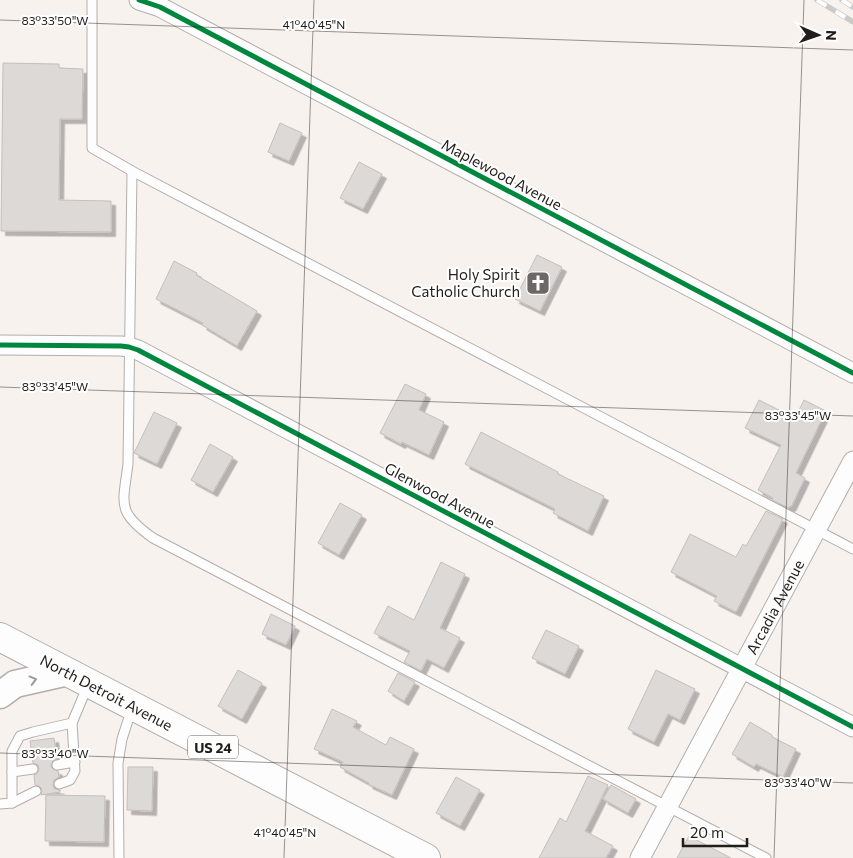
<svg xmlns="http://www.w3.org/2000/svg" width="853" height="858" font-family="Commissioner,sans-serif">
<defs>
<filter id="shadow"><feDropShadow dx="4.5" dy="4.5" stdDeviation="0" flood-color="#0004"/></filter>
</defs>
<rect width="100%" height="100%" fill="#f8f2ef"/>
<g fill="#ddd9d6" stroke="#c3bfbc" filter="url(#shadow)">
<polygon points="3,63 59,64 59,68 83,69 82,119 60,119 59,200 111,201 111,232 1,231"/>
<polygon points="280,123 302,133 289,161 268,152"/>
<polygon points="359,162 382,174 363,209 340,198"/>
<polygon points="537,255 562,267 540,311 515,299"/>
<polygon points="174,261 197,273 196,275 257,311 237,346 202,325 203,323 156,299"/>
<polygon points="405,384 426,394 419,410 444,422 429,455 402,442 401,444 380,433"/>
<polygon points="759,400 795,418 804,400 826,411 796,473 805,478 791,507 790,506 789,508 772,500 773,498 758,490 781,445 745,428"/>
<polygon points="154,412 177,423 157,464 134,453"/>
<polygon points="481,432 558,472 558,474 604,496 588,531 553,513 555,509 465,464"/>
<polygon points="210,444 233,457 213,492 191,480"/>
<polygon points="340,503 362,515 339,555 318,543"/>
<polygon points="766,511 783,519 736,612 714,601 717,596 671,572 690,534 736,557 743,544 746,546"/>
<polygon points="441,562 465,574 440,628 460,638 444,668 427,659 421,671 404,662 410,651 374,633 388,606 414,620"/>
<polygon points="271,614 295,626 286,645 262,634"/>
<polygon points="546,630 579,646 565,674 532,658"/>
<polygon points="238,670 262,683 242,719 218,706"/>
<polygon points="656,670 695,689 680,720 668,714 654,742 628,729"/>
<polygon points="398,673 415,682 404,701 388,691"/>
<polygon points="332,709 357,721 353,727 386,745 390,737 414,749 392,795 368,784 369,783 340,767 343,762 314,749"/>
<polygon points="750,722 772,735 772,737 796,749 783,777 756,764 754,767 732,754"/>
<polygon points="54,738 57,759 53,761 51,766 53,769 58,771 59,777 54,780 53,786 55,789 60,790 60,792 41,795 42,791 41,788 39,786 35,785 34,775 37,774 39,769 38,765 33,763 30,741"/>
<polygon points="128,767 153,767 152,811 127,810"/>
<polygon points="588,776 608,785 585,831 613,846 606,858 539,858 560,818 566,822"/>
<polygon points="456,777 480,790 460,826 436,813"/>
<polygon points="611,785 636,799 628,813 603,799"/>
<polygon points="46,795 105,796 104,842 45,841"/>
<polygon points="689,836 731,858 677,858"/>
</g>
<g fill="none" stroke-linecap="round" stroke-linejoin="round">
<g stroke="#b2aeab" stroke-width="11">
<g id="lane">
<polyline points="92,0 92,148 132,171 853,549"/>
<path d="M132,171L128,464C123,504 116,512 153,538L766,858"/>
<polyline points="57,765 75,762"/>
<polyline points="12,772 33,769"/>
<polyline points="59,784 70,780 75,771 72,723 88,685"/>
<polyline points="12,803 12,751 20,736 33,732 72,723"/>
<polyline points="0,804 12,803 36,791"/>
<polyline points="119,858 118,763 122,739 132,708"/>
</g>
</g>
<g stroke="#b2aeab" stroke-width="21">
<g id="street">
<polyline points="139,0 160,7 853,373"/>
<polyline points="0,345 121,346 129,347 138,350 853,727"/>
<path id="s1" d="M640,858L853,461"/>
</g>
</g>
<g stroke="#b2aeab" stroke-width="29">
<polyline id="secondary" points="0,695 15,684 68,672"/>
</g>
<g stroke="#b2aeab" stroke-width="30">
<g id="primary">
<path id="s2" d="M0,637L426,858"/>
</g>
</g>
<use href="#lane" stroke="#fefdfd" stroke-width="9"/>
<use href="#street" stroke="#fefdfd" stroke-width="19"/>
<use href="#secondary" stroke="#fefdfd" stroke-width="26"/>
<use href="#primary" stroke="#fefdfd" stroke-width="28"/>
<g stroke="#cdcbca" stroke-width="5.5">
<g id="rail">
<polyline points="817,0 853,22"/>
<polyline points="842,0 853,7"/>
</g>
</g>
<use href="#rail" stroke="#fff" stroke-width="4" stroke-dasharray="11" stroke-linecap="butt"/>
<g stroke="#fff" stroke-width="8">
<g id="cycleway">
<polyline points="139,0 160,7 853,373"/>
<polyline points="0,345 121,346 129,347 138,350 853,727"/>
</g>
</g>
<use href="#cycleway" stroke="#00873e" stroke-width="5"/>
</g>
<defs><path id="oneway-chevron" d="M-2-3.5L2.5 0L-2 3.5" fill="none" stroke-width="1.6" stroke-linecap="round" stroke-linejoin="round" transform="scale(1.25)"/></defs>
<use stroke="#9b9897" href="#oneway-chevron" transform="translate(33 680) rotate(-15)"/>
<path fill="none" stroke="#211d1b" stroke-width="1" stroke-opacity="0.45" d="M0,20L853,50M0,387L853,416M0,753L853,783M284,858L314,0M774,858L804,0"/>
<defs>
<g id="church-square" transform="scale(1.25)"><rect x="-9" y="-9" width="18" height="18" rx="4" fill="#6c6865" stroke="#fff"/><path d="M-1.2-6h2.4v3.5h3.3v2.4h-3.3V6h-2.4V-.1h-3.3v-2.4h3.3Z" fill="#fff"/></g>
</defs>
<g fill-rule="evenodd">
<use href="#church-square" x="538" y="283"/>
</g>
<g text-anchor="middle" dominant-baseline="central" stroke-width="4" stroke-linejoin="round" paint-order="stroke">
<rect fill="#fff" stroke="#64615f" stroke-width="1" x="188" y="735.5" width="50" height="23" rx="4"/>
<g font-size="14" font-weight="bold" fill="#211d1b">
<text x="213" y="747">US 24</text>
</g>
<g font-size="15" fill="#211d1b" stroke="#fff">
<text transform="translate(502 174) rotate(28)">Maplewood Avenue</text>
<text transform="translate(440 495) rotate(28)">Glenwood Avenue</text>
<text stroke="none"><textPath href="#s1" startOffset="285">Arcadia Avenue</textPath></text>
<text stroke="none"><textPath href="#s2" startOffset="120">North Detroit Avenue</textPath></text>
</g>
<g font-size="15" fill="#211d1b" stroke="#fff" text-anchor="end">
<text x="520" y="274">Holy Spirit<tspan x="520" dy="17">Catholic Church</tspan></text>
</g>
</g>
<g font-size="12" text-anchor="middle" fill="#211d1b" stroke="#fff" stroke-width="4" stroke-linejoin="round" paint-order="stroke">
<text x="55" y="25">83°33'50"W</text>
<text x="314" y="29">41°40'45"N</text>
<text x="55" y="391">83°33'45"W</text>
<text x="798" y="420">83°33'45"W</text>
<text x="55" y="758">83°33'40"W</text>
<text x="798" y="787">83°33'40"W</text>
<text x="285" y="837">41°40'45"N</text>
</g>
<g transform="translate(818 35) rotate(92)" stroke="#ffffff" stroke-width="4" paint-order="stroke">
<path d="M0-4L9 19L0 12L-9 19Z" fill="#211d1b"/>
<text y="-8" font-size="14" font-weight="bold" text-anchor="middle" fill="#211d1b">N</text>
</g>
<path d="M683 838v8h64v-8" fill="none" stroke="#211d1b" stroke-width="2.5"/>
<text x="690" y="838" font-size="15" fill="#211d1b" stroke="#ffffff" stroke-width="4" paint-order="stroke">20 m</text>
</svg>
